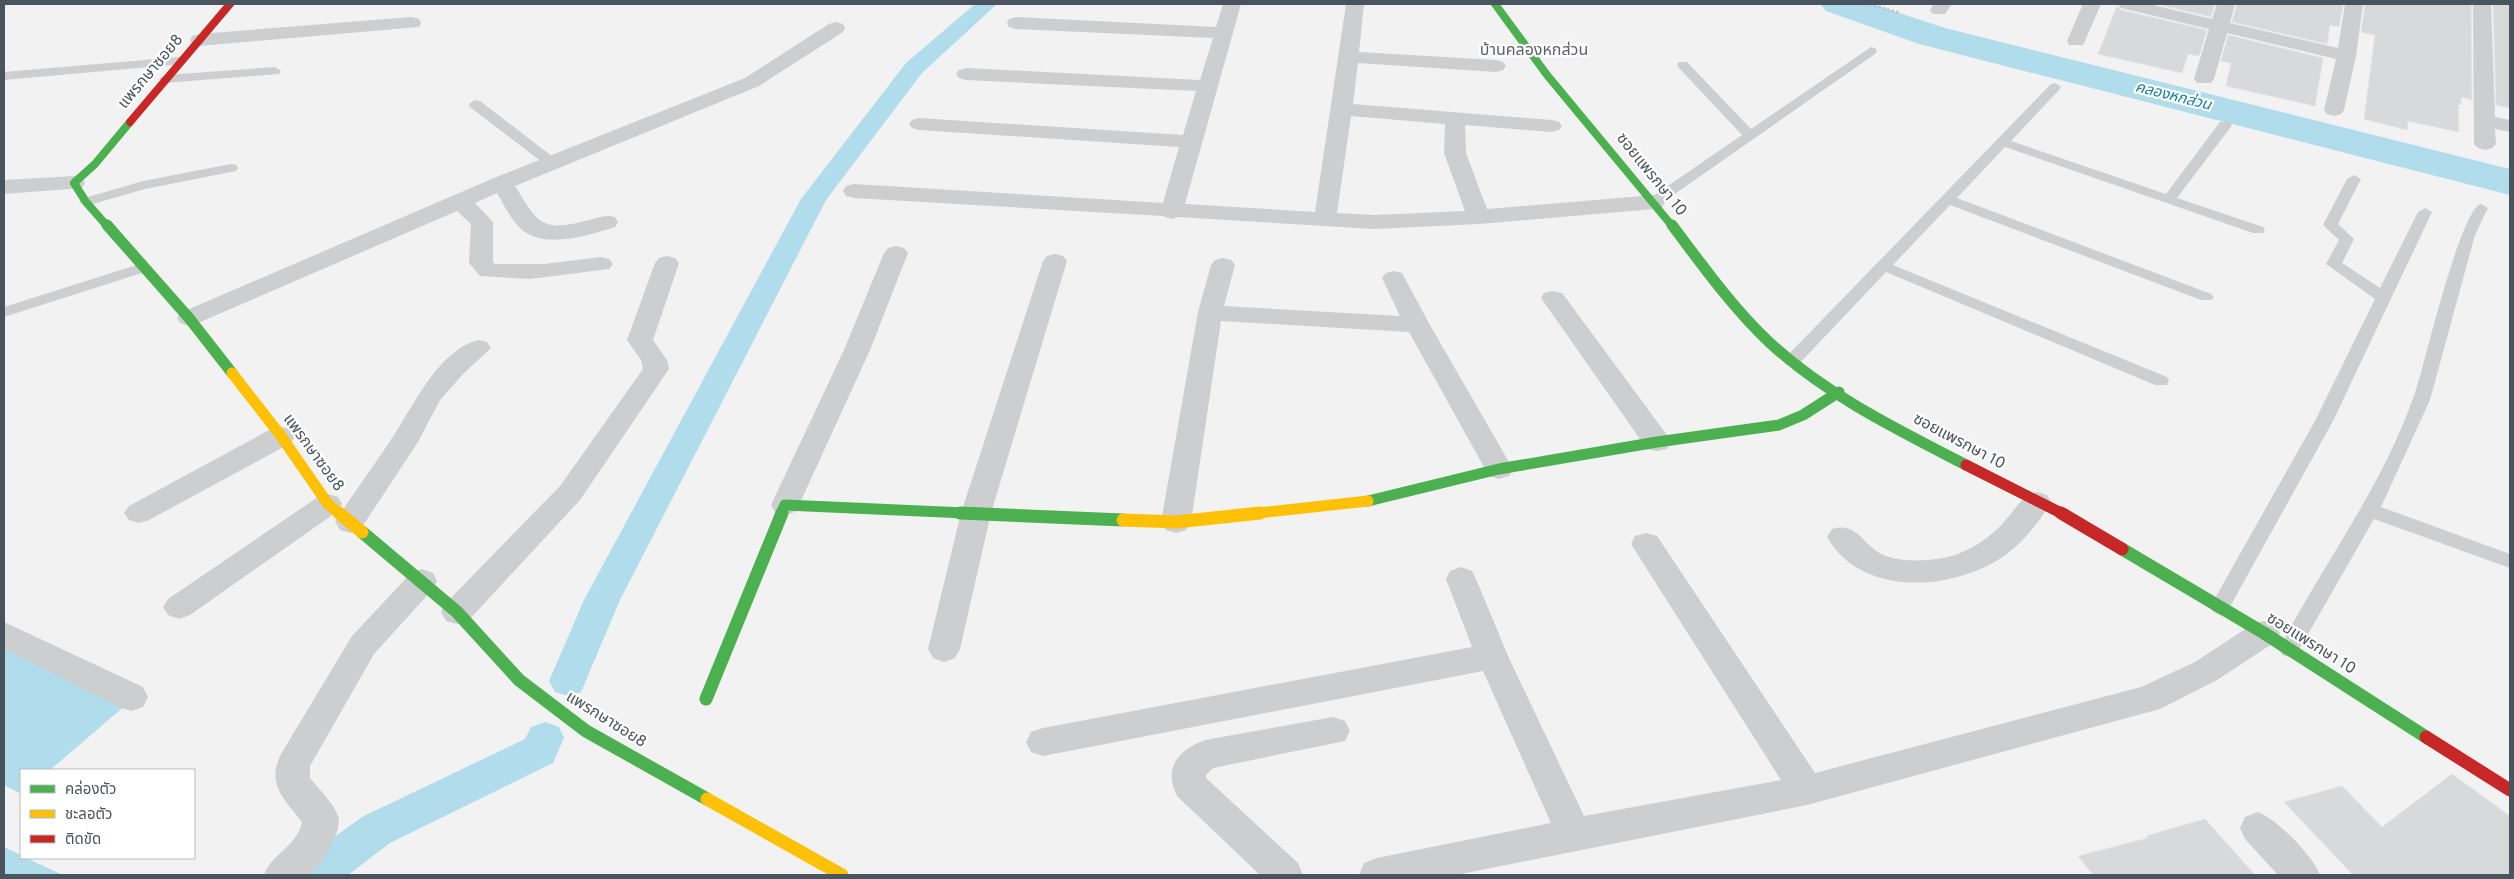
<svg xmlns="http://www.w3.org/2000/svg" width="2514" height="879" font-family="Overpass,'Noto Sans Thai',sans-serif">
<rect width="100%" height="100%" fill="#f2f2f2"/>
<g fill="#b0dceb">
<polygon points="4,631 134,698 50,770 21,770 21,794 4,785"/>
<polygon points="4,847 21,855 21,858 26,858 63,875 4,875"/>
</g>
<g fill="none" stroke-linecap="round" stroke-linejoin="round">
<g fill="#b0dceb" fill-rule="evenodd">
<polygon points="975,4 997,4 922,73 826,200 620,600 581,692 568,696 555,692 549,681 584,600 801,199 906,63"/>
<polygon points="545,722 559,727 564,738 553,763 390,843 348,875 295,875 301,861 362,817 525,739 531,727"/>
</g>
<polygon fill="#b0dceb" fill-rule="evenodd" points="1820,4 1872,4 1945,28 2510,169 2510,195 1919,44 1826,11"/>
</g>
<g fill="#d8d9db" stroke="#e4e4e5">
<polygon points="2156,4 2215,4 2211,17"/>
<polygon points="2237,4 2343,4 2339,27 2330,25 2327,44 2232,22"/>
<polygon points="2365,4 2471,4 2472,100 2461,97 2461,105 2458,104 2459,132 2408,121 2407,130 2364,119 2375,35 2361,32"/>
<polygon points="2493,4 2510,4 2510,108 2496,105"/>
<polygon points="2117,6 2121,10 2207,30 2199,56 2188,54 2182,73 2098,54"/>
<polygon points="2228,35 2323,58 2315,106 2226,86 2231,63 2221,61"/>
<polygon points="2452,774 2510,816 2510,875 2353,875 2284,802 2342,786 2382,827"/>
<polygon points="2205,819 2255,875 2093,875 2078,856 2148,838 2146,836"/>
</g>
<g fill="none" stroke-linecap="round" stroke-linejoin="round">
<polyline stroke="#bbc5c2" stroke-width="2.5" stroke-dasharray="2.5 2" stroke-linecap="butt" points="1870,4 1900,13"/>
<g fill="#ccced0" fill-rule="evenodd">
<polygon points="1871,47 1875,48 1877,51 1875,54 1659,205 1649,205 1647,202 1649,199 1742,135 1679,68 1677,65 1679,62 1687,62 1751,129"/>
<polygon points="179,57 183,58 185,61 183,64 4,80 4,72"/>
<polygon points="275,67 281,71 279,74 165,83 159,79 165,75"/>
<polygon points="2055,83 2061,87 2059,90 2011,141 2166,194 2220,122 2230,122 2232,125 2230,128 2177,198 2263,227 2265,230 2263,233 2253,233 2005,147 1957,198 2211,294 2214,297 2211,300 2201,300 1950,205 1893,265 2167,377 2169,381 2167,385 2155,385 1886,272 1798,365 1786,365 1784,361 1786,357 2051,84"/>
<polygon points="475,100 480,101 557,160 559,163 557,166 547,166 470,107 469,104"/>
<polygon points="231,164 236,165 238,168 236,171 145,189 86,206 79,202 81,199 143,181"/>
<polygon points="2354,175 2361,179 2338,224 2354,239 2342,263 2380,288 2418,212 2425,208 2432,212 2333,421 2227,612 2220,615 2213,612 2210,607 2315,421 2375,299 2326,264 2339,240 2323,225 2347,179"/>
<path d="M2481,204L2488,208L2475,235L2430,400L2381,507L2510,554V568L2374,519L2296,655L2289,657L2282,655L2279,649C2326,558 2393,473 2421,373C2428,348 2462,208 2481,204Z"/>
<polygon points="143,263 151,268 148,271 4,317 4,307"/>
</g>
<g fill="#ccced0" fill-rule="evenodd">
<path d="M1223,4H1241L1185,204L1315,212L1346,4H1364L1359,52L1496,60L1503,62L1506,66L1503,70L1496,72L1358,63L1353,104L1552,120L1559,122L1562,126L1559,130L1552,132L1465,125L1466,153L1487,209L1654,195L1662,197L1665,202L1662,207L1654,209L1479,224L1374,229L1178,217L1171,219L1163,216L854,198L846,196L843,191L846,186L854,184L1163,203L1179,147L919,130L912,128L909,124L912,120L919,118L1183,135L1196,91L966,80L959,78L956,74L959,70L966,68L1200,80L1213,38L1016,29L1009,27L1007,23L1009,19L1016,17L1216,27ZM1351,116L1445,124L1444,153L1465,211L1374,215L1337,213Z"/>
<polygon points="1934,4 1952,4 1945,14 1933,14 1930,10"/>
<polygon points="2083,4 2101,4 2085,41 2083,45 2069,45 2067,41"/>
<polygon points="2118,4 2149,4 2212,19 2217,4 2235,4 2230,23 2338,48 2345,4 2363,4 2356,56 2344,110 2341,114 2334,116 2327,114 2324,110 2336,59 2227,33 2214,79 2211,83 2197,83 2194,79 2209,29 2121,8"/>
<polygon points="2473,4 2491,4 2495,117 2510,120 2510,132 2495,129 2496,144 2492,148 2485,150 2478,148 2474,144"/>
<polygon points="412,17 419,19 421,23 419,27 199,46 192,44 190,40 192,36 199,34"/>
<path d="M836,22L843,24L845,28L843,32L759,86L515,186C537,220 539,233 585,221C596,219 604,214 615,217L618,222L615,227C589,235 545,250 521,229C511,220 504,205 497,193L475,203L493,222V262L495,264H544L601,257L609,259L613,264L609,269L530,279L480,276L469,263L471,224L457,211L198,323L189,326L180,323L177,318L180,313L494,178L745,78L829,24Z"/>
<polygon points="74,176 82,178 85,183 82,188 4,194 4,180"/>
<polygon points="896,246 904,248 908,253 870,350 799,505 795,512 785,515 775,512 771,505 844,350 884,253 888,248"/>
<polygon points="1055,254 1063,256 1067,261 991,513 960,649 955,658 944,662 933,658 928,649 961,513 1043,261 1047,256"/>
<polygon points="667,256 675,258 679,263 653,340 667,360 669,369 580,500 468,621 457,624 446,621 441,612 446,603 560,486 643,369 641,360 627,340 655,263 659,258"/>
<polygon points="1223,258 1231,260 1235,265 1224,306 1240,307 1400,316 1382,278 1386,273 1394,271 1402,273 1430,325 1513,469 1509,476 1499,479 1489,476 1409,332 1221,321 1191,522 1186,530 1176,533 1166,530 1161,522 1198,312 1211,265 1215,260"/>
<polygon points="1553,291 1562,293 1667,435 1671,442 1667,449 1657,451 1647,449 1541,298 1544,293"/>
<path d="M478,340L487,342L491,348L464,373L440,400L418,442L360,530L350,533L340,530L335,522L340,514C358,487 378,460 396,432C415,402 440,350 478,340Z"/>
<polygon points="281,427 291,429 295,436 291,443 149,520 139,523 129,520 124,513 129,506 271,429"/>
<path d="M2037,492L2047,495L2051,502C2039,523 2021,545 2001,558C1950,591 1861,597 1827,537L1832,529C1859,521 1863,548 1886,556C1904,562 1925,561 1943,558C1966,554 1989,539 2004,522C2015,510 2021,496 2037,492Z"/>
<polygon points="328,494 338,497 342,504 338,511 190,615 179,619 168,615 163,607 168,599 318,497"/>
<polygon points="1646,533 1657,536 1815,773 2141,687 2195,662 2253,624 2264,621 2275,624 2280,633 2275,642 2217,680 2160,709 1807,805 1456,875 1359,875 1364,863 1377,858 1551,823 1483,671 1043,756 1031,752 1026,742 1031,732 1043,728 1472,647 1446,579 1450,571 1461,567 1472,571 1476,579 1508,656 1584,816 1781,780 1631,544 1635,536"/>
<path d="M422,569L433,573L437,581L433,589L374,654L310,766V778C319,790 333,802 338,816C343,833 321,865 309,875H264C272,853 297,847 302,822C284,799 266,784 281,754L352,636L411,573Z"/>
<polygon points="4,622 143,687 148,697 143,707 131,711 119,707 4,648"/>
<path d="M1333,717L1345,721L1350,731L1345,741L1213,768L1206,775V778L1298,863L1303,875H1260L1177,796C1163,768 1178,750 1205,740Z"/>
<path d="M2258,812C2278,820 2312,855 2320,875H2278L2245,839L2240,828L2245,817Z"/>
</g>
<g stroke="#4caf50" stroke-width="8">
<polyline points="1495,4 1547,75 1673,227"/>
<polyline points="108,227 86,202 74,183 95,164 130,122"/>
</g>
<g stroke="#4caf50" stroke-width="11">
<polyline points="107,225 189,318 232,373"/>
<path d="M1672,225C1703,266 1732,307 1769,342C1826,395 1898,430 1966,465"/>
<polyline points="1368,501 1499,469 1657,442 1779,425 1803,415 1839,392"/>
<polyline points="781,514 785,505 988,514"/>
</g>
<g stroke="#4caf50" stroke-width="13">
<polyline points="960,513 1123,520"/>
<polyline points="362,532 457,612 519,680 586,731 707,799"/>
<polyline points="2122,549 2264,633 2426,737"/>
<polyline points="706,699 782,513"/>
</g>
<g stroke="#ffc107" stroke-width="11">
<polyline points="232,373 281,436 328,504 340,514"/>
<polyline points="1249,514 1368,501"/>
</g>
<g stroke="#ffc107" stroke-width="13">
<polyline points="339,513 362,532"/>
<polyline points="1123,520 1176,522 1260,513"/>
<polyline points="707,799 842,875"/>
</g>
<polyline stroke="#c62828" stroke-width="8" points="130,122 230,4"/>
<polyline stroke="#c62828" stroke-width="11" points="1966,465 2063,514"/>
<g stroke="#c62828" stroke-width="13">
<polyline points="2061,513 2122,549"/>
<polyline points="2426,737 2510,790"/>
</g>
</g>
<g text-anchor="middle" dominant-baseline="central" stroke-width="4.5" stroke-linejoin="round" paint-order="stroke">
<g font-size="15" font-style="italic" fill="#157b9f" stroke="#fff">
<text transform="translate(2173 97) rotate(14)">คลองหกส่วน</text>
</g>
<g font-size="16" fill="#5e6166" stroke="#fff">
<text x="1534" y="51">บ้านคลองหกส่วน</text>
</g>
<g font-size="16" fill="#4a545e" stroke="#fff">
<text transform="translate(151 72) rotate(-50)">แพรกษาซอย8</text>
<text transform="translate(1651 175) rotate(51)">ซอยแพรกษา 10</text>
<text transform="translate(1959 442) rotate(28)">ซอยแพรกษา 10</text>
<text transform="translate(313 453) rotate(54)">แพรกษาซอย8</text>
<text transform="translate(2311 644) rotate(32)">ซอยแพรกษา 10</text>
<text transform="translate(606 720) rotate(32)">แพรกษาซอย8</text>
</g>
</g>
<rect width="2514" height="879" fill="none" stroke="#4a545e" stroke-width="10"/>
<rect x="20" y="769" width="175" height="90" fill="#ffffff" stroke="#b7bbbf"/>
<rect x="30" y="785" width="25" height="8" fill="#4caf50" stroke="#b7bbbf"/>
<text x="65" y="794" font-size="15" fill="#4a545e">คล่องตัว</text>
<rect x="30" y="810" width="25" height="8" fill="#ffc107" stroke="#b7bbbf"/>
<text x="65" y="819" font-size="15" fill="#4a545e">ชะลอตัว</text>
<rect x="30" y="835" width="25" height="8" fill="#c62828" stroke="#b7bbbf"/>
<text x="65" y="844" font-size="15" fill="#4a545e">ติดขัด</text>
</svg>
